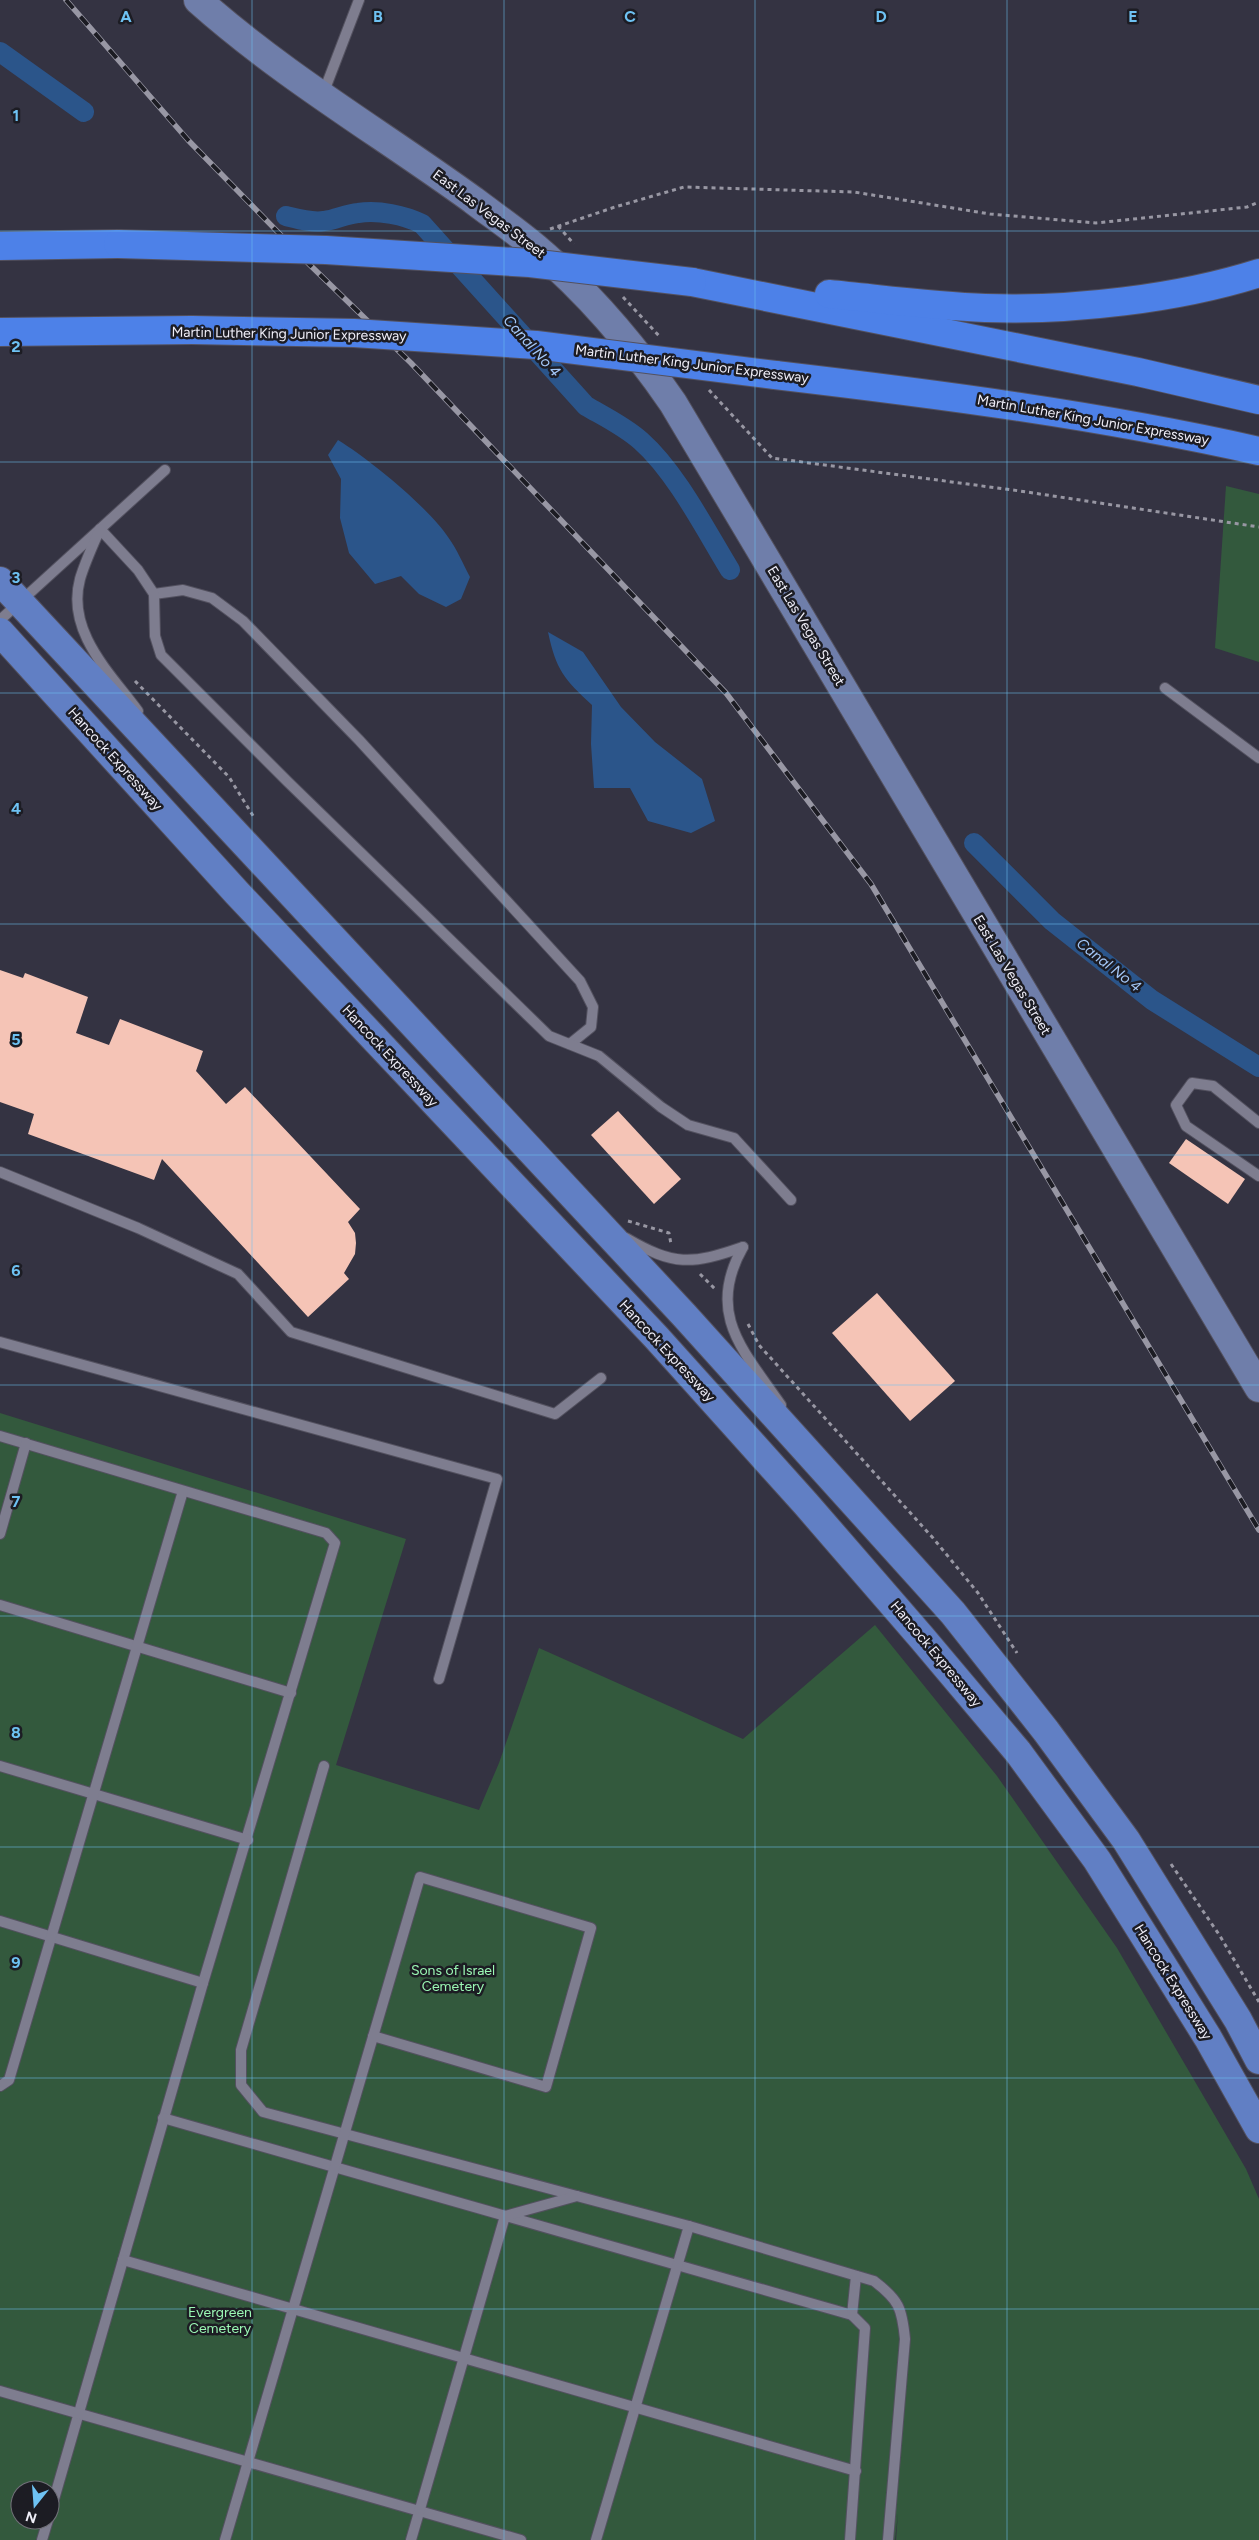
<svg xmlns="http://www.w3.org/2000/svg" width="1259" height="2540" font-family="Figtree,sans-serif">
<rect width="100%" height="100%" fill="#343342"/>
<g fill="#33593d" fill-rule="evenodd">
<polygon points="1226,486 1259,494 1259,662 1215,648"/>
<path d="M0,1413L406,1539L336,1765L479,1810L499,1763L539,1648L743,1739L875,1625L997,1776L1117,1948L1246,2169L1259,2199V2540H896L898,2513L895,2540H0ZM20,2490H50V2520H20Z"/>
</g>
<g fill="#2b558a">
<path d="M338,440C369,459 428,507 448,537C457,549 463,564 470,577L461,599L446,607L419,594L401,576L375,584L349,553L340,518L341,479L328,455Z"/>
<path d="M548,632L583,652L621,707L655,742L702,779L715,821L691,833L648,821L630,788H594L591,744L592,705C564,679 556,670 548,632Z"/>
</g>
<g fill="none" stroke-linecap="round" stroke-linejoin="round">
<g stroke="#2b558a" stroke-width="20">
<polyline points="0,52 84,112"/>
<path d="M286,216C298,219 311,223 324,221C335,220 346,214 358,213C379,210 404,215 422,224L586,406C605,417 624,426 641,441C676,472 705,529 730,570"/>
<polyline points="974,843 1052,921 1152,1000 1259,1067"/>
</g>
</g>
<g fill="#f5c4b6">
<polygon points="0,970 23,978 25,973 88,997 76,1033 109,1045 120,1019 203,1051 196,1071 226,1104 245,1087 360,1209 348,1222 355,1233 356,1243 355,1254 344,1273 349,1279 308,1317 162,1159 154,1180 28,1134 34,1114 0,1102"/>
<polygon points="618,1111 681,1179 654,1204 591,1135"/>
<polygon points="1186,1139 1245,1179 1228,1204 1169,1163"/>
<polygon points="877,1293 955,1381 910,1421 832,1333"/>
</g>
<g fill="none" stroke-linecap="round" stroke-linejoin="round">
<g stroke="#53515f" stroke-width="12">
<g id="lane">
<polyline points="323,94 359,0"/>
<polyline points="154,594 183,590 212,598 243,621 359,740 580,981 593,1007 591,1027 570,1044"/>
<polyline points="0,620 165,470"/>
<polyline points="1165,688 1259,758"/>
<path d="M138,711C109,672 66,631 80,579C85,562 93,545 100,529L138,570L154,594L155,636L161,655L288,782L549,1036L599,1056L661,1107L688,1125L734,1138L791,1200"/>
<polyline points="1259,1123 1213,1086 1192,1083 1176,1105 1186,1126 1259,1176"/>
<polyline points="0,1172 138,1228 238,1274 291,1332 555,1414 601,1378"/>
<path d="M626,1238C674,1266 691,1265 743,1247"/>
<path d="M743,1247C705,1314 744,1351 781,1405"/>
<polyline points="0,1342 497,1479 439,1679"/>
<polyline points="0,1436 326,1533 335,1543 203,1983 50,2513"/>
<polyline points="0,1534 26,1443"/>
<polyline points="0,1605 291,1693"/>
<polyline points="0,1766 248,1840"/>
<path d="M324,1766L241,2050V2085L263,2112L689,2226L874,2281C899,2300 902,2308 905,2339L888,2540"/>
<polyline points="0,1921 203,1983"/>
<polyline points="0,2086 9,2080 183,1491"/>
<polyline points="163,2118 852,2315"/>
<polyline points="123,2260 856,2471"/>
<polyline points="0,2391 521,2540"/>
<polyline points="42,2540 48,2520"/>
<polyline points="225,2540 420,1877 591,1928 546,2087 373,2036"/>
<polyline points="411,2540 505,2216 577,2196"/>
<polyline points="596,2540 689,2226"/>
<polyline points="850,2540 865,2328 852,2315 856,2276"/>
</g>
</g>
<g stroke="#53515f" stroke-width="30">
<path id="secondary" d="M198,0C282,75 382,134 473,200C494,216 516,231 536,248C589,293 634,346 673,403L1259,1388"/>
</g>
<g stroke="#53515f" stroke-width="30">
<g id="primary">
<polyline points="0,581 684,1315 953,1613 1046,1731 1126,1840 1238,2020 1259,2060"/>
<polyline points="0,632 237,893 656,1337 806,1504 922,1638 1018,1752 1097,1860 1208,2038 1259,2129"/>
</g>
</g>
<g stroke="#53515f" stroke-width="30">
<g id="highway">
<polyline points="0,246 118,244"/>
<polyline points="692,282 1138,372 1259,400"/>
<path d="M829,294C881,299 933,306 985,308C1071,311 1177,299 1259,273"/>
<polyline points="0,332 192,330"/>
<path d="M775,375C937,394 1099,415 1259,451"/>
</g>
</g>
<g stroke="#9897a3" stroke-width="3" stroke-dasharray="4 4" stroke-linecap="butt">
<polyline points="558,226 574,244"/>
<polyline points="550,229 615,207 684,187 854,192 990,214 1096,223 1247,207 1259,202"/>
<polyline points="623,297 661,338"/>
<polyline points="709,390 772,458 1020,491 1259,527"/>
<polyline points="135,681 229,777 255,819"/>
<polyline points="628,1221 669,1233 671,1244"/>
<polyline points="700,1274 715,1289"/>
<polyline points="748,1324 759,1345 933,1538 978,1593 1017,1653"/>
<polyline points="1171,1864 1220,1936 1259,2002"/>
</g>
<use href="#lane" stroke="#7e7d8f" stroke-width="10"/>
<use href="#secondary" stroke="#6f7eaa" stroke-width="28"/>
<use href="#primary" stroke="#617fc4" stroke-width="28"/>
<use href="#highway" stroke="#4d81e8" stroke-width="28"/>
<g stroke="#9897a4" stroke-width="5.5">
<polyline id="rail" points="66,0 188,140 310,265 411,363 726,693 871,884 1259,1530"/>
</g>
<use href="#rail" stroke="#1c1c23" stroke-width="4" stroke-dasharray="11" stroke-linecap="butt"/>
<g stroke="#53515f" stroke-width="30" stroke-linecap="butt">
<g id="highway-bridge">
<polyline points="118,244 326,250 530,263 692,282"/>
<polyline points="192,330 354,333 536,345 775,375"/>
</g>
</g>
<use href="#highway-bridge" stroke="#4d81e8" stroke-width="28"/>
</g>
<path fill="none" stroke="#6ec2f3" stroke-width="1" stroke-opacity="0.55" d="M252,0V2540M504,0V2540M755,0V2540M1007,0V2540M0,231H1259M0,462H1259M0,693H1259M0,924H1259M0,1155H1259M0,1385H1259M0,1616H1259M0,1847H1259M0,2078H1259M0,2309H1259"/>
<g text-anchor="middle" dominant-baseline="central" stroke-width="5" stroke-linejoin="round" paint-order="stroke">
<g font-size="14" fill="#efeef8" stroke="#1c1c23">
<text transform="translate(489 214) rotate(37)">East Las Vegas Street</text>
<text transform="translate(289 334) rotate(1)">Martin Luther King Junior Expressway</text>
<text transform="translate(692 364) rotate(7)">Martin Luther King Junior Expressway</text>
<text transform="translate(1093 420) rotate(10)">Martin Luther King Junior Expressway</text>
<text transform="translate(806 626) rotate(59)">East Las Vegas Street</text>
<text transform="translate(115 759) rotate(48)">Hancock Expressway</text>
<text transform="translate(1012 975) rotate(59)">East Las Vegas Street</text>
<text transform="translate(390 1056) rotate(47)">Hancock Expressway</text>
<text transform="translate(667 1351) rotate(47)">Hancock Expressway</text>
<text transform="translate(936 1654) rotate(50)">Hancock Expressway</text>
<text transform="translate(1173 1982) rotate(58)">Hancock Expressway</text>
</g>
<g font-size="14" fill="#9bf8b4" stroke="#1c1c23">
<text x="453" y="1970">Sons of Israel<tspan x="453" dy="16">Cemetery</tspan></text>
<text x="220" y="2312">Evergreen<tspan x="220" dy="16">Cemetery</tspan></text>
</g>
<g font-size="15" font-style="italic" fill="#a4c8f8" stroke="#1c1c23">
<text transform="translate(532 346) rotate(48)">Canal No 4</text>
<text transform="translate(1109 965) rotate(38)">Canal No 4</text>
</g>
</g>
<g font-size="16" text-anchor="middle" font-weight="bold" fill="#6ec2f3" stroke="#1c1c23" stroke-width="5" stroke-linejoin="round" paint-order="stroke">
<text x="126" y="22">A</text>
<text x="378" y="22">B</text>
<text x="630" y="22">C</text>
<text x="881" y="22">D</text>
<text x="1133" y="22">E</text>
<text x="16" y="121">1</text>
<text x="16" y="352">2</text>
<text x="16" y="583">3</text>
<text x="16" y="814">4</text>
<text x="16" y="1045">5</text>
<text x="16" y="1276">6</text>
<text x="16" y="1507">7</text>
<text x="16" y="1738">8</text>
<text x="16" y="1968">9</text>
</g>
<g transform="translate(35 2505) rotate(197)"><circle r="24" fill="#1c1c23" stroke="#707078"/>
<path d="M0-4L9 19L0 12L-9 19Z" fill="#6ec2f3"/>
<text y="-8" font-size="14" font-weight="bold" text-anchor="middle" fill="#efeef8">N</text>
</g>
</svg>
